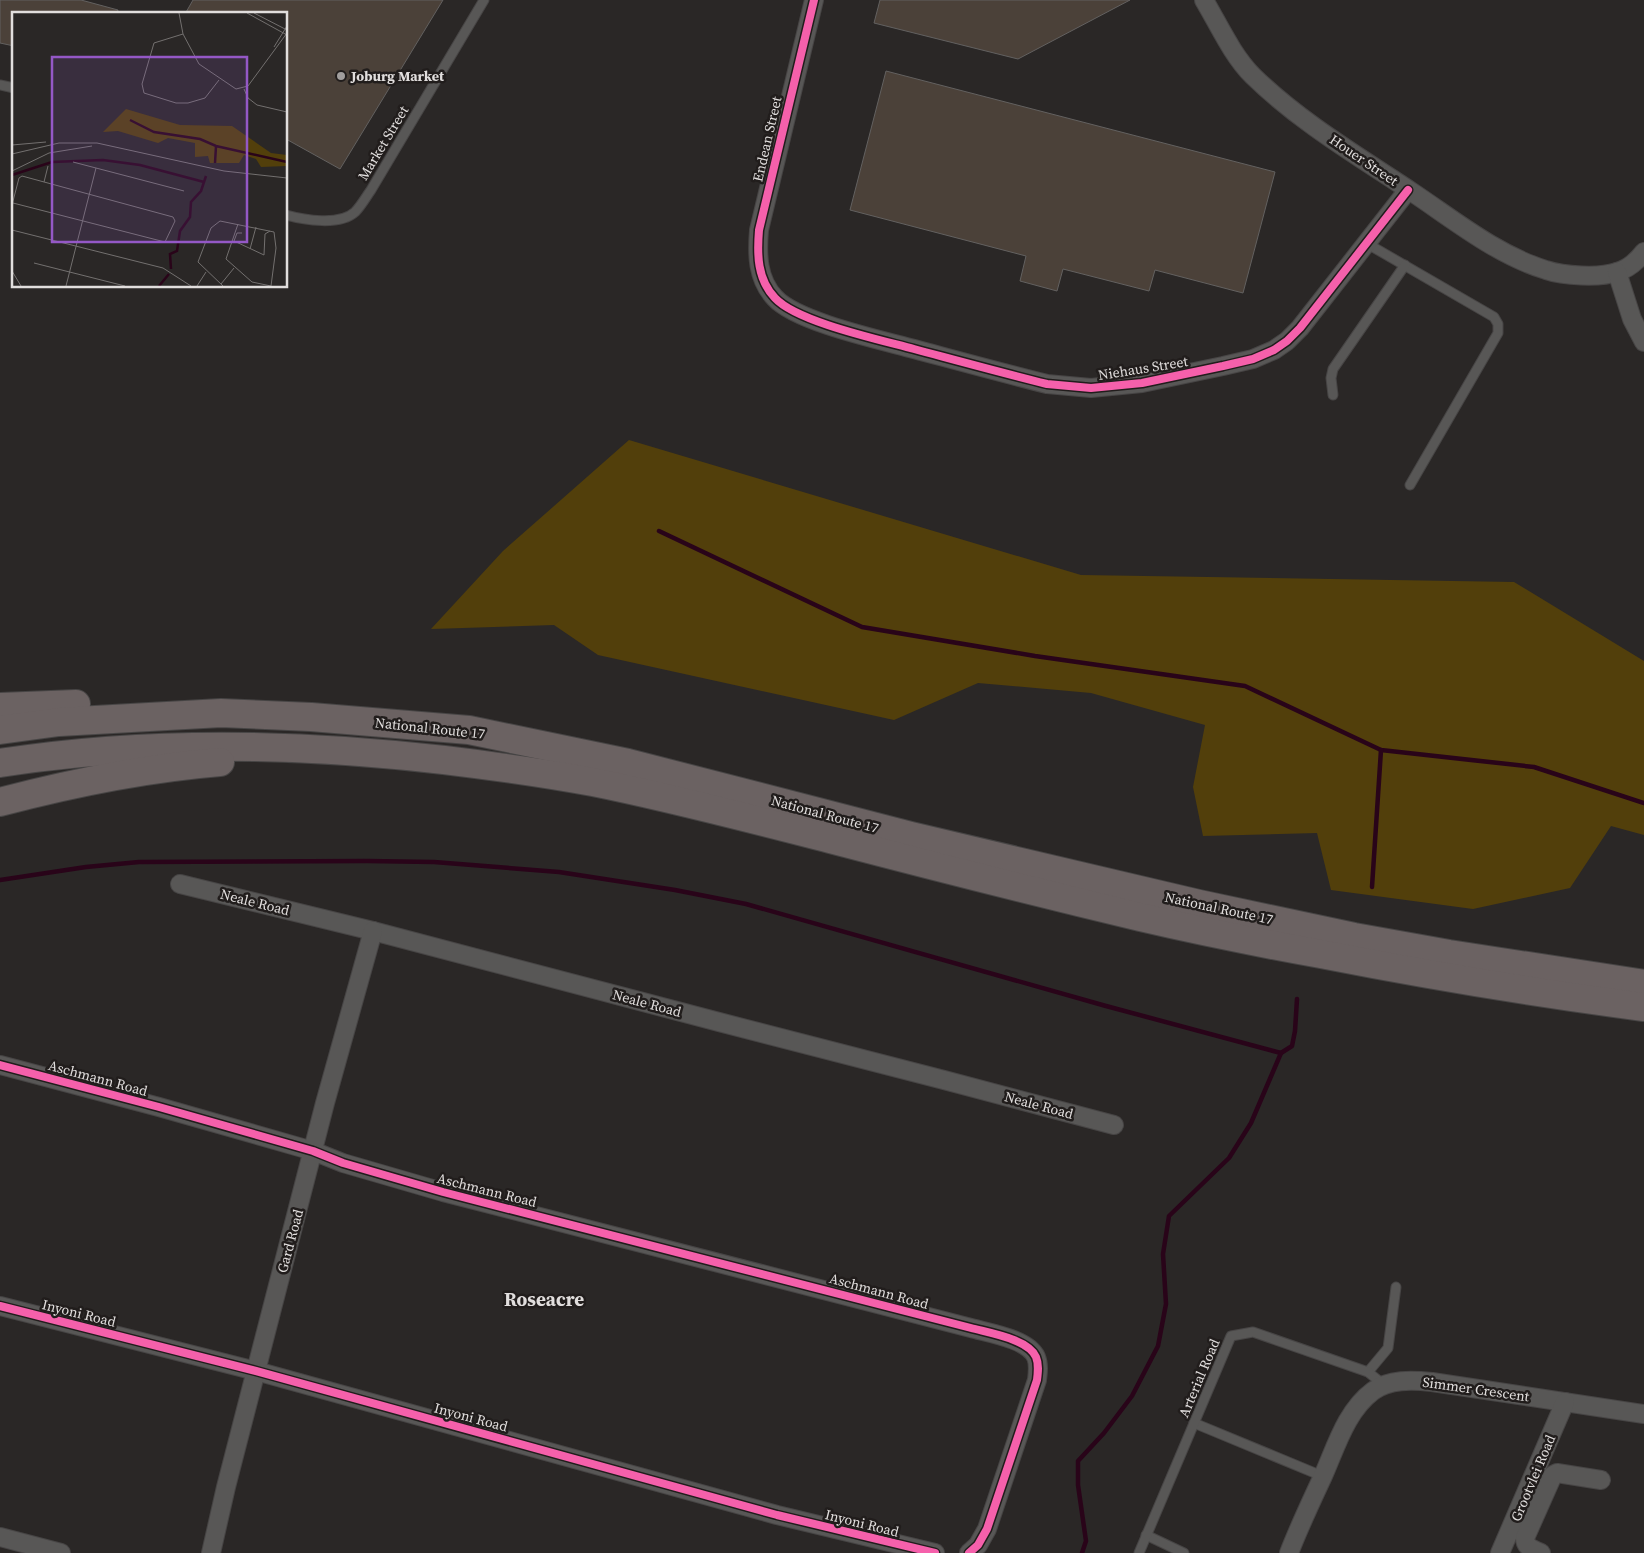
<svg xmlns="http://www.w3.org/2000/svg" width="1644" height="1553" font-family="'Source Serif 4',serif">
<rect width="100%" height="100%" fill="#2a2726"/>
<polygon fill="#523f0b" points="629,440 1081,575 1514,582 1644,661 1644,835 1611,826 1570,888 1473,909 1331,890 1317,833 1203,836 1193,787 1205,725 1091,693 978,683 894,720 598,655 554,625 431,629 503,551"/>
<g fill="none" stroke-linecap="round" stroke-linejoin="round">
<g stroke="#290419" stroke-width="4.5">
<polyline points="659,531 862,627 1035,656 1245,686 1381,750 1534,767 1644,803"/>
<polyline points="0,880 86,867 139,862 367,861 434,862 559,872 675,890 746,904 1106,1006 1281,1053"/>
<polyline points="1372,887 1381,750"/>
<polyline points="1082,1553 1086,1541 1078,1485 1078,1461 1104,1433 1132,1396 1158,1346 1166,1304 1163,1254 1169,1216 1229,1158 1251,1123 1281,1053 1292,1046 1295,1031 1297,999"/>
</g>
</g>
<g fill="#4b4139" stroke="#636160">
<polygon points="0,0 81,0 118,10 117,14 14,14 14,46 0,43"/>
<polygon points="193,0 443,0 340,169 286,139 286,14 185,14"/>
<polygon points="880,0 1130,0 1018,59 874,23"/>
<polygon points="886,71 1275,172 1243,293 1155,270 1149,291 1063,269 1057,291 1020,281 1026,256 850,210"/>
</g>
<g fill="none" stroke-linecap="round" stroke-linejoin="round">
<g stroke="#474545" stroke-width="11">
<g id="service">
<polyline points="0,85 14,88"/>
<path d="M286,215C304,220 340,226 355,212C361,206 366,197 371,190L484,0"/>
<polyline points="1366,243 1494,317 1498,324 1498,333 1410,485"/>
<polyline points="1333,395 1331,378 1333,369 1405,265"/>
<polyline points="1368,1372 1388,1348 1396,1287"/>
<polyline points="1194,1423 1322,1476"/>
<polyline points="1146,1535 1184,1553"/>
<polyline points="1139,1553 1231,1336 1253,1332 1368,1372 1384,1385"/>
</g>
</g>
<g stroke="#474545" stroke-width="20">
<g id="minor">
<path d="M814,0L759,230C757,254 757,279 775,298C797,322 881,340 914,349C959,361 1003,373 1047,384L1091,388L1142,383L1223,366L1253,359L1274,350L1287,341L1300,328L1408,190"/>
<path d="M1204,0C1219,25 1232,55 1253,76C1300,122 1358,156 1412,192C1454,220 1497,255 1546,270C1563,276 1600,278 1617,272C1628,269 1637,261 1644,252"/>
<polyline points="1617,272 1632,319 1644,342"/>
<polyline points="180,884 373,931 719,1022 944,1080 1114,1125"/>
<path d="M0,1065L159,1107L313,1151L343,1163L443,1192L971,1328C989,1333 1028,1339 1036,1357C1039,1364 1038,1372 1037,1380L987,1529L978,1545L969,1553"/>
<polyline points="0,1306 256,1371 777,1515 935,1553"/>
<polyline points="0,1537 61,1553"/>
<polyline points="211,1553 226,1487 325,1103 373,931"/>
<path d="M1289,1553C1299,1527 1311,1502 1323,1476C1336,1447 1346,1411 1373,1391C1389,1379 1412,1380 1432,1382L1644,1414"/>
<polyline points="1500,1553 1565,1402"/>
<path d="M1541,1553C1533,1549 1525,1548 1525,1538L1553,1475L1557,1473L1601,1480"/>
</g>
</g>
<g stroke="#474545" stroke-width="30">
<g id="motorway">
<polyline points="0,707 76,704"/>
<polyline points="0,730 59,722 221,713 311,717 469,730 628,763 911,836 1199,904 1354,937 1449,954 1644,984"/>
<path d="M0,763C147,740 296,743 444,760C494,766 544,773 593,782C673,798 752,819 830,839C933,866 1036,892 1140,917C1200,931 1260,943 1321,954C1428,975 1536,993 1644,1007"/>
<path d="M0,802C72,783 146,768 220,762"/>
</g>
</g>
<use href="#service" stroke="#585756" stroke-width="9"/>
<use href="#minor" stroke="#585756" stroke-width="18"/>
<use href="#motorway" stroke="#6b6262" stroke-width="28"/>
<g stroke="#211d1c" stroke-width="11">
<g id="cycleway">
<path d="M814,0L759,230C757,254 757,279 775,298C797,322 881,340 914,349C959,361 1003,373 1047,384L1091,388L1142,383L1223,366L1253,359L1274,350L1287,341L1300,328L1408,190"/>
<path d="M0,1065L159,1107L313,1151L343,1163L443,1192L971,1328C989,1333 1028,1339 1036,1357C1039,1364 1038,1372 1037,1380L987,1529L978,1545L969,1553"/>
<polyline points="0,1306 256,1371 777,1515 935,1553"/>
</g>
</g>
<use href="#cycleway" stroke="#f560ab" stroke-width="8"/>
</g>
<circle fill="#a19e9d" stroke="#211d1c" stroke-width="2" cx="341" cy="76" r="5"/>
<g text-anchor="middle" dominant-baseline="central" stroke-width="5" stroke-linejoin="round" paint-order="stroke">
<g font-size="14" font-weight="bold" fill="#e1dedd" stroke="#211d1c" text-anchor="start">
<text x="351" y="76">Joburg Market</text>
</g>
<g font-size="14" fill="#e1dedd" stroke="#211d1c">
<text transform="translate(767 139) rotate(-77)">Endean Street</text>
<text transform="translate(383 143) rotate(-59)">Market Street</text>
<text transform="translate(1364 160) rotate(34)">Houer Street</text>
<text transform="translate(1143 368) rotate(-9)">Niehaus Street</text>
<text transform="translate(430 728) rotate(6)">National Route 17</text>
<text transform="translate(825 814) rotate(15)">National Route 17</text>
<text transform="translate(255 902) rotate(14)">Neale Road</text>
<text transform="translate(1219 908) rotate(12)">National Route 17</text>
<text transform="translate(647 1003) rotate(15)">Neale Road</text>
<text transform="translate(98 1078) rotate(15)">Aschmann Road</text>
<text transform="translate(1039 1105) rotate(15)">Neale Road</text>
<text transform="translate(487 1190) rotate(14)">Aschmann Road</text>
<text transform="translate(290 1241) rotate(-75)">Gard Road</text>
<text transform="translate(879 1291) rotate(15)">Aschmann Road</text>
<text transform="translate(79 1313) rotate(14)">Inyoni Road</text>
<text transform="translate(1199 1378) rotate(-67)">Arterial Road</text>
<text transform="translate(1476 1389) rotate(8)">Simmer Crescent</text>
<text transform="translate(471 1417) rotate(15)">Inyoni Road</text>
<text transform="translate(1533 1478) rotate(-67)">Grootvlei Road</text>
<text transform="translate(862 1523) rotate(14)">Inyoni Road</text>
</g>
<g font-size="19" font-weight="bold" fill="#e1dedd" stroke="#211d1c">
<text x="544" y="1299">Roseacre</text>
</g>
</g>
<g transform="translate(12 12)">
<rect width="275" height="275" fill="#2a2726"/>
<path d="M114,97L168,113L220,114L259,141L275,143V154L249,155L244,147L232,143L227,151H198L196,144L183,145V131L156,126L146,131L106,119L91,120Z" fill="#523f0b"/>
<path fill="none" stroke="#290419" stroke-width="2.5" d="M118,108L142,120L188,127L204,134L275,150M203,151L204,134M0,163L40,150L91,148L128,153L192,170M159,257L158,242L165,239L168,219L178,205L179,190L189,179L194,164M147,274L157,262"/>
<path fill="none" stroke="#73706f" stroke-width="1" d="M167,1L171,22L187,52L224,77L236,74L275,21M235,1L275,23M242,1L275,18M171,22L142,31L130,72L132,81L164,91H176L193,86L207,68M262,35L275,14M232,77L236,86L245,93L275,100M0,133L34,130M0,142L47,131H85L212,159L275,166M61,150L172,179M0,159L37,141L80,134M32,170L36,154M0,193L7,166L10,164L161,205L163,209L153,230L1,191M226,212L214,247L240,270L259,274M0,218L151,256L179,274M230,221H225L222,229L252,243L253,222L258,219M238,237L244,215M22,251L113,274M0,259L9,274M209,272L222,256M54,274L84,156M185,274L194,260M211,274L186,250L199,216L208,209L262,220L264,236L259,274"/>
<path fill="#9458c6" fill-opacity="0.15" stroke="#9458c6" stroke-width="2.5" d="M40,45H235V230H40Z"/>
<rect width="275" height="275" fill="none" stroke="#e1dedd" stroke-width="2.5"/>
</g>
</svg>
